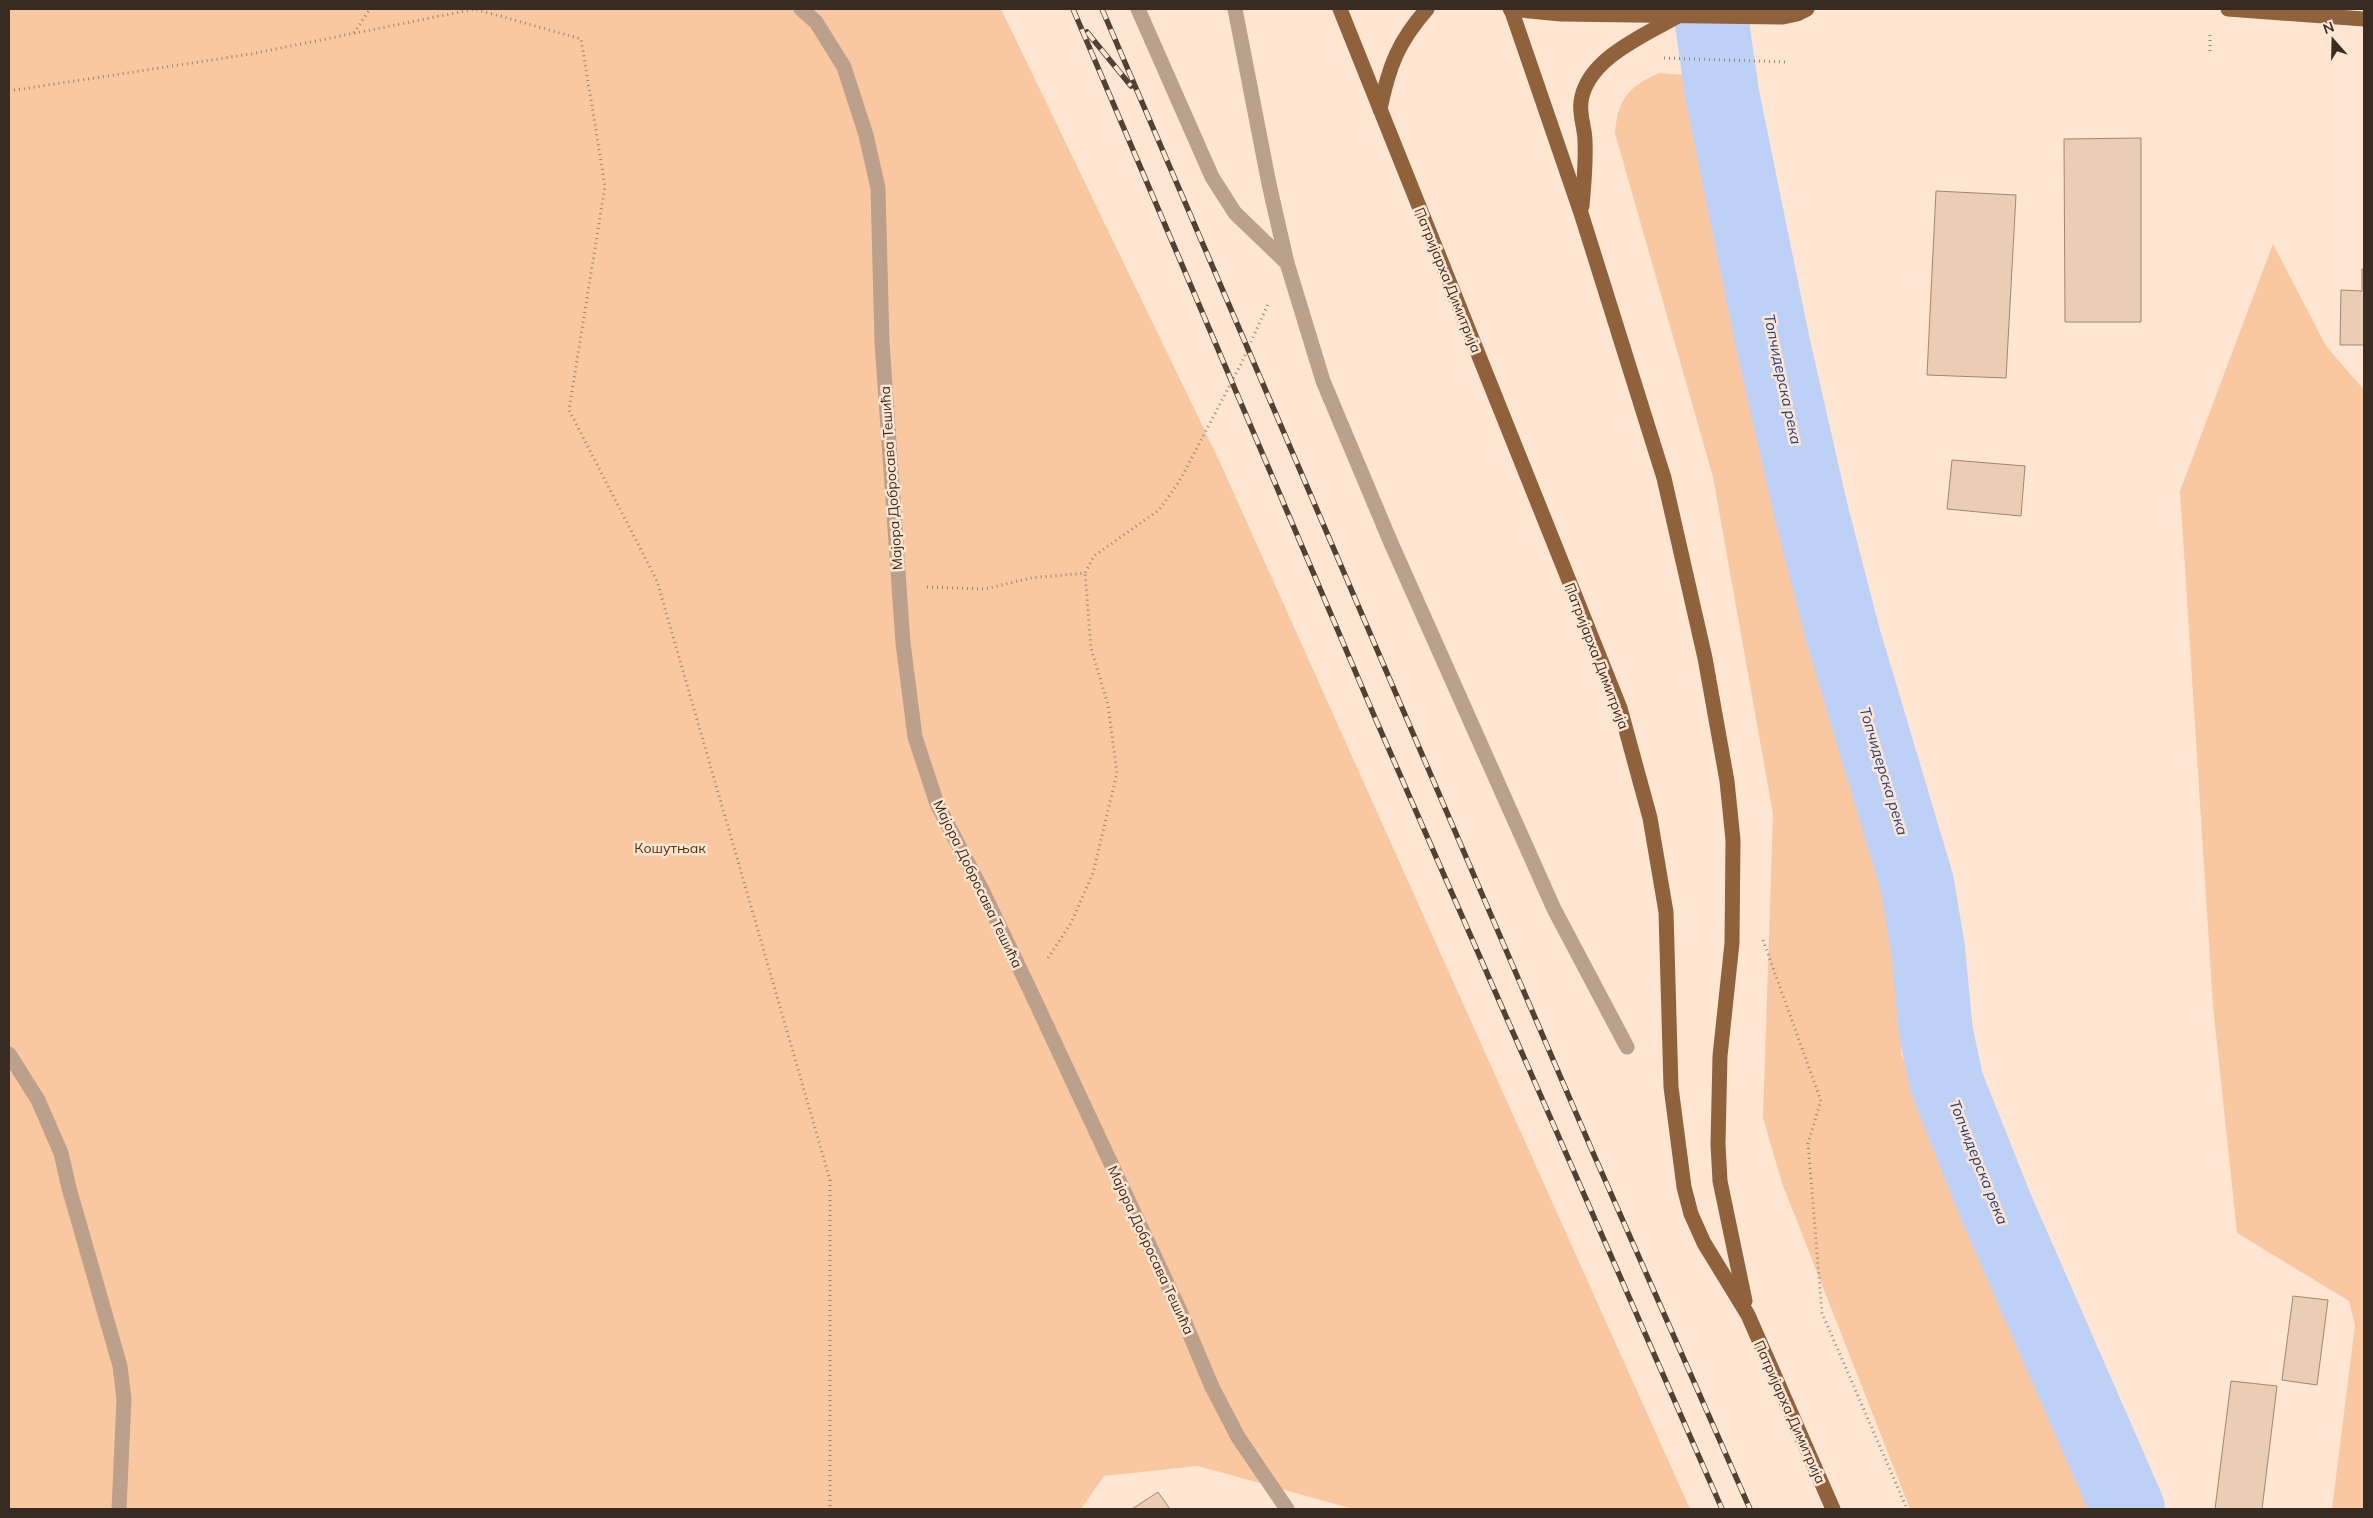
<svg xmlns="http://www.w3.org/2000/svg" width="2373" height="1518" font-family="Mulish,sans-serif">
<rect width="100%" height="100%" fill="#ffe6d2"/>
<g fill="#f9c8a0">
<polygon points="9,9 1001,9 1218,458 1690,1509 1353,1509 1198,1466 1104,1476 1081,1509 9,1509"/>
<path d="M1659,73L1695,76L1766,448L1894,908L1903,961L1901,1054L2096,1509H1910L1782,1183L1763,1118L1773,814L1713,477L1615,133C1618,99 1628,87 1659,73Z"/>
<polygon points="2273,244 2326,346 2364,390 2364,1509 2332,1509 2355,1325 2349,1301 2237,1233 2213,1006 2180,491"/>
</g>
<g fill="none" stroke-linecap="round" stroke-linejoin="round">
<polyline stroke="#bdd1f6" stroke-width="74" points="1710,9 1722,94 1773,344 1811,511 1843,635 1917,883 1928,949 1936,1033 1947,1084 1996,1207 2128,1509"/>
</g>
<g fill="#ebcdb5" stroke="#a28670">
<polygon points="2141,138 2141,322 2065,322 2064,139"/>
<polygon points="1936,191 2016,195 2006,378 1927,375"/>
<polygon points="2362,269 2364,269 2364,345 2340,345 2341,290 2362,291"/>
<polygon points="1952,460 2025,466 2021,516 1947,509"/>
<polygon points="2293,1296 2328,1300 2317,1385 2282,1380"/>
<polygon points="2231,1381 2277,1386 2262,1509 2215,1509"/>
<polygon points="1158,1492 1170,1509 1132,1509"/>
</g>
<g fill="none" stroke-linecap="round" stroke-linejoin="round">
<g stroke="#968475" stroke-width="3" stroke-dasharray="1 4" stroke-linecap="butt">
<polyline points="354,33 370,9"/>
<polyline points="2210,51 2210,32"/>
<polyline points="1664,58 1786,62"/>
<polyline points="9,91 251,54 475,9 581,39 605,186 569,410 657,581 830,1180 830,1509"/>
<polyline points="927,587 985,589 1031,578 1085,573 1094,556 1159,510 1179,482 1241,364 1268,304"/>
<polyline points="1763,940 1821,1101 1808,1143 1822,1313 1907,1509"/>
<polyline points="1048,958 1071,923 1093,873 1117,773 1108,705 1091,648 1085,573"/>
</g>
<g stroke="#bba18c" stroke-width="15">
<polyline points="801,9 816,22 844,67 866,135 878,188 882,342 903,643 915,737 937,804 983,892 1029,988 1180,1311 1212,1387 1238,1437 1287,1509"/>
<polyline points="1138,9 1212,177 1235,213 1287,263"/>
<polyline points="1235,9 1269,184 1287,263 1323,381 1391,543 1554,909 1627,1047"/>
<polyline points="9,1054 38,1100 61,1153 69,1188 120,1366 124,1399 119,1509"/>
</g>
<g stroke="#8f623c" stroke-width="15">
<polyline points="1340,9 1620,708 1650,818 1666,912 1671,1087 1684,1187 1691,1214 1704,1243 1748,1315 1833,1509"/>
<polyline points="1510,9 1561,14 1783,17 1797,14 1807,9"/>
<polyline points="1511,9 1581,213 1664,478 1705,658 1727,781 1733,840 1732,943 1720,1056 1718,1144 1720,1181 1745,1301"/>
<polyline points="2228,9 2364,19"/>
<path d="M1380,109C1389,66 1398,42 1427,9"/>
<path d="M1582,206C1584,184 1586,163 1585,141C1585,128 1579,115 1581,102C1586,59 1645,35 1678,16"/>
</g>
<g stroke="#4f4136" stroke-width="5.5">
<g id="rail">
<polyline points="1073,9 1376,720 1722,1509"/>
<polyline points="1102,9 1594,1155 1750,1509"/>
<polyline points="1087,32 1131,86"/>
</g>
</g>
<use href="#rail" stroke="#ffe6d2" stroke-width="4" stroke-dasharray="11" stroke-linecap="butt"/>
</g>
<g text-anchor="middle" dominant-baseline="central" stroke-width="5" stroke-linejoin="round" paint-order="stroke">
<g font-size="14" fill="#382c22" stroke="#ffe6d2">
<text transform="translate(1448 280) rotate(68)">Патријарха Димитрија</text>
<text transform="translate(891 478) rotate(-94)">Мајора Добросава Тешића</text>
<text transform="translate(1597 656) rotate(69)">Патријарха Димитрија</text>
<text transform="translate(978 884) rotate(64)">Мајора Добросава Тешића</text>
<text transform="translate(1151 1250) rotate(65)">Мајора Добросава Тешића</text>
<text transform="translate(1790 1412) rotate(66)">Патријарха Димитрија</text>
</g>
<g font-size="14" fill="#57310a" stroke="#ffe6d2">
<text x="670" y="848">Кошутњак</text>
</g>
<g font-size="15" font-style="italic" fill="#1f4187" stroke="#ffe6d2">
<text transform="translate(1783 379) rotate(78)">Топчидерска река</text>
<text transform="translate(1884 771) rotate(73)">Топчидерска река</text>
<text transform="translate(1979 1162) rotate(68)">Топчидерска река</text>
</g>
</g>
<rect width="2373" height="1518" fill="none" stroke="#382c22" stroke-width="20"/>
<g transform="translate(2333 40) rotate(340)" stroke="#ffe6d2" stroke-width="4" paint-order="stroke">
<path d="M0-4L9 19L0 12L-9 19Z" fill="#382c22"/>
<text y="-8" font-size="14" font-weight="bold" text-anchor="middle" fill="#382c22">N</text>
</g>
</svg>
